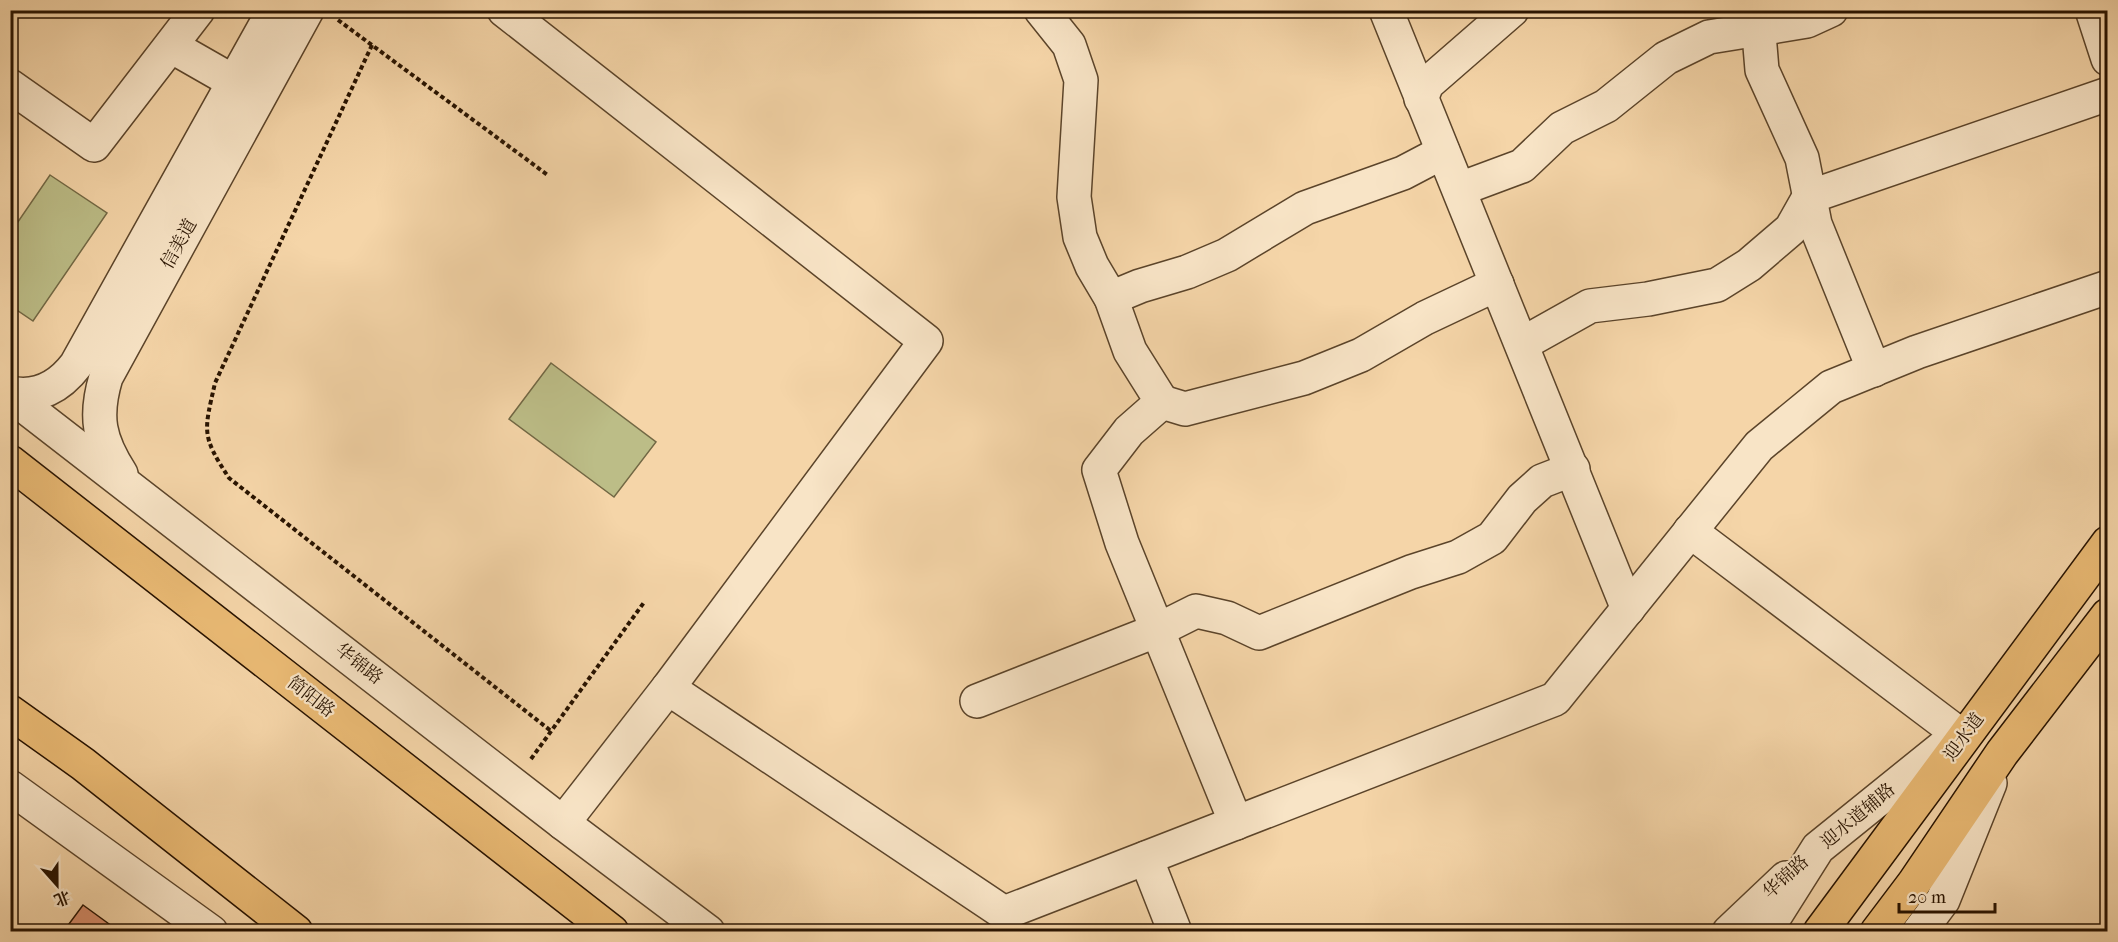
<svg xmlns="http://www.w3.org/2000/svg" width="2118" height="942" font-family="'IM FELL French Canon','Noto Serif SC',serif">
<rect width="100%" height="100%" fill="#f5d5a8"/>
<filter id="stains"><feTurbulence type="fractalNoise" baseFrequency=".00333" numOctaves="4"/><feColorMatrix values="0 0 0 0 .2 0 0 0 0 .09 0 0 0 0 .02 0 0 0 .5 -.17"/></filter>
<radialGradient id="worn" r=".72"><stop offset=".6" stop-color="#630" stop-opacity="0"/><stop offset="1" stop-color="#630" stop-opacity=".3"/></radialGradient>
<g fill="#bcbd87" stroke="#726844" stroke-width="1.5">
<polygon points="50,175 107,213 33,321 11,306 11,232"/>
<polygon points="551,363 656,442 614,497 509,419"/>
</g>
<polygon fill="#d88e6c" stroke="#281300" stroke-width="1.5" points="83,905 120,932 63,932"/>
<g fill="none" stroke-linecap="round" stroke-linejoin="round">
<g stroke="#5b442a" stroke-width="36">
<g id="minor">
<polyline points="504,10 926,341 668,688 1004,913 1555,699 1759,446 1831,387 1917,352 2108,287"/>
<polyline points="1041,10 1069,45 1081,80 1074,197 1080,237 1092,266 1111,298 1130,351 1162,402 1129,431 1099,470 1122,543 1236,823"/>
<polyline points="1386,10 1628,609"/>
<polyline points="1757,10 1762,70 1802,158 1815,224 1874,370"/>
<polyline points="2092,10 2108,59"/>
<polyline points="171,46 234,82"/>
<polyline points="10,86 94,145 198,10"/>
<polyline points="1421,99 1427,84 1512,10"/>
<polyline points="1460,189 1522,166 1562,128 1606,106 1666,58 1709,37 1807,21 1831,10"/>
<polyline points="1111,298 1140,286 1187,272 1227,255 1305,208 1403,173 1443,152"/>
<polyline points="1522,344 1590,306 1648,299 1717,285 1749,265 1791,229 1809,197 2108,94"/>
<path d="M10,393C38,399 60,386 76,365L274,10"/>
<polyline points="10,395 563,823 708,932"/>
<polyline points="1162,402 1185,409 1304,378 1361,355 1425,318 1497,284"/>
<path d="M121,474C99,440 94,417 106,377L307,10"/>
<polyline points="1690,531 1959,734"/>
<polyline points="977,701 1158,630 1196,611 1227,618 1259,633 1411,572 1458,557 1492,538 1522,499 1542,481 1573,469"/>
<polyline points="10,787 211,932"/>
<polyline points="563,823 668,688"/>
<polyline points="1146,858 1175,932"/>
<polyline points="1729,932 1786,878"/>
<polyline points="1765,932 1818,848 1963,731"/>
<polyline points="1919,932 1943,900 1990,783"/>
</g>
</g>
<g stroke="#281300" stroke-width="36">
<g id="major">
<polyline points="1820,932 2108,543"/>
<polyline points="1877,932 1914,883 2002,753 2108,615"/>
</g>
</g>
<g stroke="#281300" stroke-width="36">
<g id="highway">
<polyline points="10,462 612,932"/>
<polyline points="10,712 83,764 296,932"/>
</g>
</g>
<g stroke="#281300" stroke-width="4" stroke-dasharray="4.5 3" stroke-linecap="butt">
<polyline points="338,20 549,176"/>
<path d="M372,45L215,383C204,432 201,435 229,478L551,731"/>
<polyline points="531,759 645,601"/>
</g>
<use href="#minor" stroke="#f8e4c6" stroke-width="33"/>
<use href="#major" stroke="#eaba74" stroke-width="33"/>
<use href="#highway" stroke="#eaba74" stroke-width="33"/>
</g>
<g text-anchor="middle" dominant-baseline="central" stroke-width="4.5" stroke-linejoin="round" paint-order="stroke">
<g font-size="18" fill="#281300" stroke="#f8e4c6">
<text transform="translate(179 244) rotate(-61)">信美道</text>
<text transform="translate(359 664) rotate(38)">华锦路</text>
<text transform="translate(311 697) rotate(38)">简阳路</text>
<text transform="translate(1964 737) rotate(-54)">迎水道</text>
<text transform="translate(1858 816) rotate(-40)">迎水道辅路</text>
<text transform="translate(1786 877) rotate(-42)">华锦路</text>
</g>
</g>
<rect width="2118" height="942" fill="none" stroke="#f5d5a8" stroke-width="36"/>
<rect x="12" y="12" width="2094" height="918" fill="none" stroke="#281300" stroke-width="3"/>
<rect x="18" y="18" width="2082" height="906" fill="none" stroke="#281300" stroke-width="1.5"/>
<g transform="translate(57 885) rotate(159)" stroke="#f8e4c6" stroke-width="4.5" paint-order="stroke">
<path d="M0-4.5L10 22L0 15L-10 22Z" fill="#281300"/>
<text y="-9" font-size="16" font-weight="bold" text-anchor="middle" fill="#281300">北</text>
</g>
<path d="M1899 903v9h96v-9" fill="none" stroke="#281300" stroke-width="3"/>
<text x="1908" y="903" font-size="18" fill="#281300" stroke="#f8e4c6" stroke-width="4.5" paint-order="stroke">20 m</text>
<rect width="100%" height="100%" filter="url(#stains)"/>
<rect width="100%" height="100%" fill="url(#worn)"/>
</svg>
